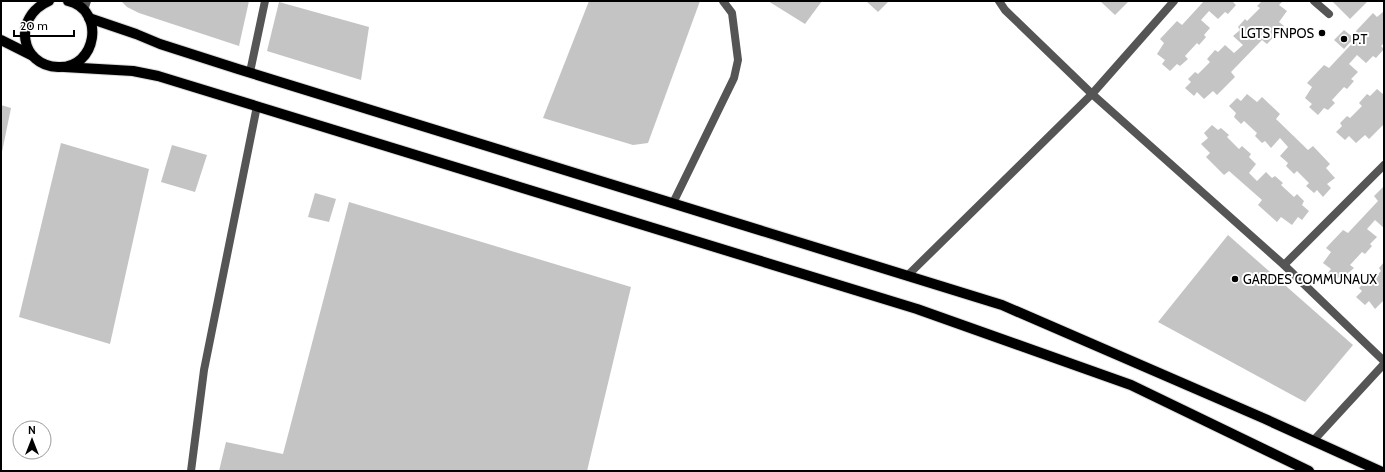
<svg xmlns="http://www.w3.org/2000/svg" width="1385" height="472" font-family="Cabin,sans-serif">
<rect width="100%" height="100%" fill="#fff"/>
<g fill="#c4c4c4">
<polygon points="121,1 249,1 239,46 139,13 127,7"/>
<polygon points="589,1 700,1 648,143 633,145 543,118"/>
<polygon points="768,1 822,1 805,24"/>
<polygon points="866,1 889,1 878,12"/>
<polygon points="1100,1 1129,1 1115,15"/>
<polygon points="1204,1 1234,1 1233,2 1236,5 1228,14 1225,12 1218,19 1209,11 1201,20 1210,28 1204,35 1206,37 1199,45 1197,43 1185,56 1188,59 1180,66 1177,64 1170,71 1162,64 1165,60 1157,54 1164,43 1160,39 1177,21 1182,25"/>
<polygon points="1262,1 1283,1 1279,5 1287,11 1279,22 1284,26 1267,44 1262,40 1231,72 1235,77 1217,95 1213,91 1204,99 1197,92 1194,96 1185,88 1191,82 1188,79 1195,72 1198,74 1210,62 1207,59 1215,50 1218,52 1225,45 1234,53 1243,45 1233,36 1240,30 1238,27 1245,19 1247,21 1260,8 1257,6"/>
<polygon points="1332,1 1368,1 1350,19"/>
<polygon points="279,2 369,27 361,80 267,51"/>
<polygon points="1384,11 1384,43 1381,46 1384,49 1376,58 1373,56 1366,63 1357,55 1349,64 1358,72 1351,79 1354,81 1347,89 1344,87 1332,100 1335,103 1328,110 1324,108 1318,115 1309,107 1312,104 1305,98 1312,87 1307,83 1324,65 1329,68 1359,36 1356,31 1373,13 1377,17"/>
<polygon points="1344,30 1354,38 1344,49 1334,40"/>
<polygon points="1377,89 1384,95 1384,124 1369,139 1365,135 1356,143 1349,136 1345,140 1336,132 1342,126 1340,123 1347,116 1350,118 1362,106 1359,103 1367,94 1370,96"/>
<polygon points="1247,94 1257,102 1262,97 1280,114 1276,119 1308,150 1313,146 1330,164 1326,168 1335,178 1327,184 1331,188 1323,197 1317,190 1314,193 1306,186 1309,183 1297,171 1294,174 1286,166 1288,163 1280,156 1288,147 1280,138 1271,148 1265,141 1262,143 1255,136 1257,133 1244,121 1241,124 1234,117 1236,113 1229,106 1237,98 1241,101"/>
<polygon points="1,105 11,108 2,152 1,152"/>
<polygon points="1212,125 1218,130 1221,128 1229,135 1227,137 1239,149 1242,146 1251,154 1249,157 1256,164 1249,173 1257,181 1266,172 1272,178 1275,176 1283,183 1281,185 1294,197 1297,194 1304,201 1302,205 1309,211 1302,220 1298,217 1292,225 1281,217 1277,222 1258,205 1262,200 1229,171 1224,175 1206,157 1210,153 1201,144 1208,138 1204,133"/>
<polygon points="61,143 149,169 110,344 19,317"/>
<polygon points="172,145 207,155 195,192 161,182"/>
<polygon points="1384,186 1384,228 1375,220 1367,229 1377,237 1370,244 1372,246 1365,254 1362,252 1350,265 1354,268 1346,275 1343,273 1336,280 1328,273 1331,269 1323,263 1331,252 1326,248 1343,230 1348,233 1378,201 1374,196"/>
<polygon points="315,193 336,199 329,222 308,217"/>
<polygon points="349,202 631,287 587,471 219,471 226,442 283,454"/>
<polygon points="1228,235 1353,345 1305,402 1158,322"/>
<polygon points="1384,262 1384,300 1375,309 1369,301 1365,305 1356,297 1362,291 1359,288 1367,280 1369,283 1381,271 1379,268"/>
</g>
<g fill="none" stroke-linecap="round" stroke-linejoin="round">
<g stroke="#dbdbdb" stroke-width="12">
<g id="primary">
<path d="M49,1C12,17 20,66 58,67C97,69 106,10 68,1"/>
<polyline points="89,18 136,34 160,44 238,69 1002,305 1263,418 1380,471"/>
<polyline points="1,40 33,56"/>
<polyline points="64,67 133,71 158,76 917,309 1131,385 1309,471"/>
</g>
</g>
<g stroke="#555" stroke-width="8">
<polyline points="999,1 1005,10 1092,94 1284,265 1384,361"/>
<polyline points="1314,1 1329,14"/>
<polyline points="250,72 265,1"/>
<polyline points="673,203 734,78 738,60 732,13 723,1"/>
<polyline points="1284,265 1384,165"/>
<polyline points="907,276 1092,94 1174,1"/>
<polyline points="1313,441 1384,364"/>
<polyline points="191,471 204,370 257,106"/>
</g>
<polyline stroke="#555" stroke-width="8" points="84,10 87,1"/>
<use href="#primary" stroke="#000" stroke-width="10"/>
</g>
<g fill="#000" stroke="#fff" stroke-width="1.5">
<circle cx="1322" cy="33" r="4"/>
<circle cx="1344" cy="39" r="4"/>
<circle cx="1235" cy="279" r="4"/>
</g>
<g text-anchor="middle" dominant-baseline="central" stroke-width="4" stroke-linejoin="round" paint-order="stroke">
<g font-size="13" fill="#000" stroke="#fff" text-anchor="start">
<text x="1314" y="33" text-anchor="end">LGTS FNPOS</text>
<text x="1352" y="39">P.T</text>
<text x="1243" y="279">GARDES COMMUNAUX</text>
</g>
</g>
<rect width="1385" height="472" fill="none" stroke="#000000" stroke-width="4"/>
<g transform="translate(32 440)"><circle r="19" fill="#ffffff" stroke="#999999"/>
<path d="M0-3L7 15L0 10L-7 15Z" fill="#000000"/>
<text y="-6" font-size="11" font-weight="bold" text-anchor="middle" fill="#000000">N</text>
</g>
<path d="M14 30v6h60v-6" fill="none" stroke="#000000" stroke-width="2"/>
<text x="20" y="30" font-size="12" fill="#000000" stroke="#ffffff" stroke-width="3" paint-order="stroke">20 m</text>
</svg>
